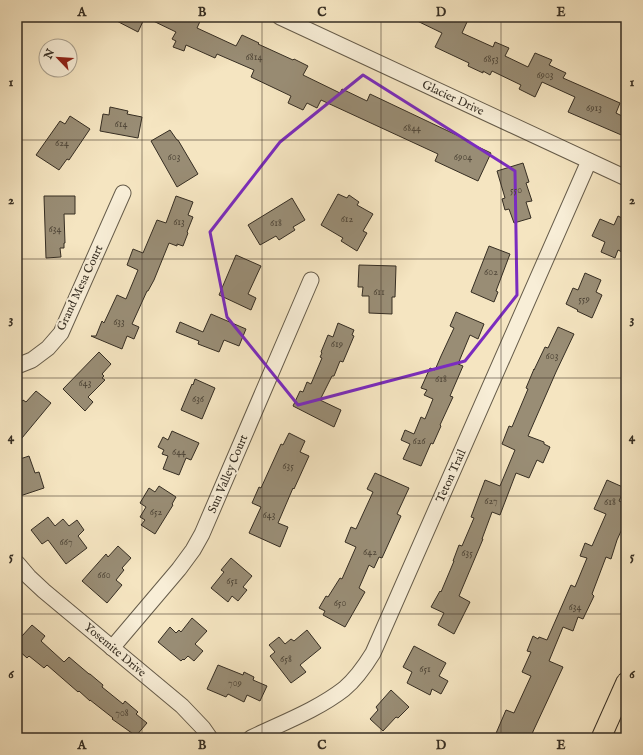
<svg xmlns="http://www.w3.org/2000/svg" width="643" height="755" font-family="'IM FELL English',serif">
<rect width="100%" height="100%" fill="#f5e5c1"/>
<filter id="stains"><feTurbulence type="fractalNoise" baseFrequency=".005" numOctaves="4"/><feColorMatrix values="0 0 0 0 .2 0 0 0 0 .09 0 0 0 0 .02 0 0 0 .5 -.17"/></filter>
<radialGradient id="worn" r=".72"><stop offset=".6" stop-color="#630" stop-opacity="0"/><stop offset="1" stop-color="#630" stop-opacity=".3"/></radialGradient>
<g fill="#998d75" stroke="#362e23">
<polygon points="109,17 202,17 197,28 236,46 242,35 259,43 258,44 293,60 294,59 308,66 303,75 340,93 342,89 367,101 370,94 467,140 466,141 491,153 478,181 435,161 438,154 321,100 317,108 307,103 303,110 288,103 291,96 251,77 254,70 217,54 215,58 186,45 184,51 173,47 176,41 172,39 176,32 145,17 138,32"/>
<polygon points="409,17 457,17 467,22 462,33 493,47 495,42 509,48 505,56 528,67 535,53 552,60 549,65 566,73 563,78 620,103 616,113 626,118 626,137 568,112 575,97 542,82 535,97 519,89 521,85 492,71 490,75 483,71 483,73 468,66 469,63 435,47 442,33"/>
<polygon points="110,107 128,111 127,114 142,117 138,138 100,131 103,114 109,115"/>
<polygon points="70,116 90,129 69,160 67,159 59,170 36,155 60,121 65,124"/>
<polygon points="170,130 177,140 178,140 198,174 177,187 151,141"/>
<polygon points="523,163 529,182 526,183 532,201 526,202 531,218 514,223 509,209 505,210 502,199 505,198 497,171"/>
<polygon points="338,194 347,198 349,195 359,202 357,205 373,214 363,231 367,233 357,251 341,241 343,238 321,225"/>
<polygon points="44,196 75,196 75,214 64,214 65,243 64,243 64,248 60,248 61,257 46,258"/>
<polygon points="176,196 193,202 188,215 193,217 187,232 188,233 183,246 177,244 177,246 169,243 154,280 148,291 147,291 132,324 139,327 134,339 127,336 122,349 91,336 96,336 102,321 104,323 117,295 126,299 138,270 127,265 133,249 143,253 157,220 166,223"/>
<polygon points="292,198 305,220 293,227 295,230 279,240 276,236 260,245 248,225"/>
<polygon points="618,216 626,220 626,254 618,250 615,258 601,252 605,242 592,236 600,219 614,225"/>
<polygon points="489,246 510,254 496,291 498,292 494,302 471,292"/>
<polygon points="236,255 261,266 248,294 256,298 251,310 219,295"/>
<polygon points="359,265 396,266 395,297 392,297 392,314 369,313 369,296 362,296 363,287 358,287"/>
<polygon points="585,273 601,280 596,292 602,295 592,318 577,311 578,310 566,304 573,288 578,290"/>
<polygon points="456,312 484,324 478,339 470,335 458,364 463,366 450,396 453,397 440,425 441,426 433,444 431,443 421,466 403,459 410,444 401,440 405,430 414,434 421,417 425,419 433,399 424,395 427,390 421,388 430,368 435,370 441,356 454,328 450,326"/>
<polygon points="211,314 246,329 239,346 224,340 219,352 198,344 199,341 176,332 180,322 203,332"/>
<polygon points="338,323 354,330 352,335 354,336 343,362 340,361 334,376 332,376 320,400 341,410 334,427 293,406 300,391 303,392 307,382 311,384 322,358 320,357 322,353 321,352 328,335 333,337"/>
<polygon points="558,327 574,334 556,372 528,436 544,442 544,444 550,447 543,463 537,460 529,478 516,473 500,515 492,512 482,539 483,539 459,596 470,602 454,634 438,625 444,613 431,607 440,591 441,592 454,561 453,561 459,545 462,546 474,518 471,517 485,480 500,486 515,450 502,444 509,426 512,427 528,389 526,388 534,369 534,370 545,347 548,348"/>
<polygon points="99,352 111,364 102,374 104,376 102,378 105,380 88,397 93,402 85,411 63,389"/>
<polygon points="195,379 215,388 202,419 181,410 192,384 193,385"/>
<polygon points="36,391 51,403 17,444 17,407 23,400 26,402"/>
<polygon points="172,431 199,443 191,460 186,458 179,475 163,469 168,456 162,454 164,450 158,447 163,437 168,440"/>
<polygon points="289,433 305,441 300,452 309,456 294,489 293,488 278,523 288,527 280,547 249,533 261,507 252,503 259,487 261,488 281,444 283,445"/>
<polygon points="29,456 35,473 39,472 44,488 17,497 17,460"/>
<polygon points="375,473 409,488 397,514 401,516 382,558 379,557 374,568 369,565 359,588 365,592 345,627 323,615 325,611 319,608 326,596 328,597 340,578 342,579 356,547 345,542 351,527 356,529 373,492 367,489"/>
<polygon points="607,480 625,488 619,501 626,504 626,520 617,540 611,559 606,557 592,594 594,596 583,619 578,617 573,631 563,627 549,661 563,667 530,738 494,738 506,710 514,713 531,676 522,672 531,652 527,651 533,636 538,639 539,637 547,640 571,585 575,587 587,558 580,556 585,543 592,546 606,514 594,509"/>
<polygon points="159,486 176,497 172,504 173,505 155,534 141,525 145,520 140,517 146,507 140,503 149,488 155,492"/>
<polygon points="48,517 55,526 63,519 69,526 77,520 84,530 78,536 87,548 66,564 48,540 42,544 31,530"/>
<polygon points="118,546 131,558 122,568 124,570 116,580 122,585 107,603 82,581 106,554 108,557"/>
<polygon points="231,558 252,576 243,587 247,590 238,601 232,596 228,602 211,588 224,572 221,570"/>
<polygon points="192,618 207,631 195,644 203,651 194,661 188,656 184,660 183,659 181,661 158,642 170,627 176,633 179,630 181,632"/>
<polygon points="32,625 45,636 41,641 64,662 69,657 89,674 90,674 103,685 102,687 123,704 125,701 138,712 136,714 147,723 136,736 112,719 113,718 90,700 90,701 79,691 78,692 47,665 44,668 29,656 27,658 17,649 17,631 22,636"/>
<polygon points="307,630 321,648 300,665 306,672 291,683 270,656 275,652 269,645 279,637 285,644 291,639 294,641"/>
<polygon points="414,646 446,663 439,676 448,681 441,694 432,689 430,695 407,683 412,672 403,667"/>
<polygon points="218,665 243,675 244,672 254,677 253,680 267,686 260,701 247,695 244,702 228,694 226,697 207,689"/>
<polygon points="391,690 409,707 398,718 396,717 383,731 370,719 378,710 376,707"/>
</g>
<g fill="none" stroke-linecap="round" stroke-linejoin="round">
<g stroke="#665c4a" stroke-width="17">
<g id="minor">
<polyline points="280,17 626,178"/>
<polyline points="17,366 32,360 48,348 61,333 123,193"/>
<polyline points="17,563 29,577 44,591 182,706 203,728 210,738"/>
<polyline points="112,648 179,569 193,550 202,534 311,280"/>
<path d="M251,738C282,723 317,710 344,689C356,679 365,666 373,653L589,161"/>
</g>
</g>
<g stroke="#362e23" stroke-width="21">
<polyline id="major" points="601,738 626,682"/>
</g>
<use href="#minor" stroke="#f8eed7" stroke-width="15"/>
<use href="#major" stroke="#f5e5c1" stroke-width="19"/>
</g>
<path fill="none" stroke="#7b2cbf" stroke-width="3" stroke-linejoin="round" d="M363,75L515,171L517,295L465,361L298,405L227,317L210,232L280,142Z"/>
<path fill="none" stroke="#362e23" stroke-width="1" stroke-opacity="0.55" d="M142,17V738M262,17V738M381,17V738M501,17V738M17,140H626M17,259H626M17,378H626M17,496H626M17,614H626"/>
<g text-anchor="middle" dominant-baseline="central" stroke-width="4" stroke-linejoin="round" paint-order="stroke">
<g font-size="10" fill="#4f4638">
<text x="254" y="57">6814</text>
<text x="491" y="59">6853</text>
<text x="545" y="75">6903</text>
<text x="594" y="108">6913</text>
<text x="121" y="124">614</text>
<text x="412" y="128">6844</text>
<text x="62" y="143">624</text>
<text x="174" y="157">603</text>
<text x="463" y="157">6904</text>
<text x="516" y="190">550</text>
<text x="347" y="219">612</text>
<text x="179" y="222">613</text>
<text x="276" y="223">618</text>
<text x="55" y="229">634</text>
<text x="491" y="272">602</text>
<text x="379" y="292">611</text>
<text x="584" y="299">559</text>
<text x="119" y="322">633</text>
<text x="337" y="344">619</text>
<text x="552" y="356">603</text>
<text x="441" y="379">618</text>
<text x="85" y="383">643</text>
<text x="198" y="399">636</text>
<text x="419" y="441">626</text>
<text x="179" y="452">644</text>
<text x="288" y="466">635</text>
<text x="491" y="501">627</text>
<text x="610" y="502">618</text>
<text x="156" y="512">652</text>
<text x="269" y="515">643</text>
<text x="66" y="542">667</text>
<text x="370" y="552">642</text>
<text x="467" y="553">635</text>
<text x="104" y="575">660</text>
<text x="232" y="581">651</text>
<text x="340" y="603">650</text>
<text x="575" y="607">634</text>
<text x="286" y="659">658</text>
<text x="425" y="669">651</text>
<text x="235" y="683">709</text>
<text x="122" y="713">708</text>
</g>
<g font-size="12" fill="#362e23" stroke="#f8eed7">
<text transform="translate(453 98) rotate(25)">Glacier Drive</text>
<text transform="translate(80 288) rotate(-65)">Grand Mesa Court</text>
<text transform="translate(228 474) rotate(-67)">Sun Valley Court</text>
<text transform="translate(451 476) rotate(-66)">Teton Trail</text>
<text transform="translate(115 650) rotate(40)">Yosemite Drive</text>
</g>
</g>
<rect width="643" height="755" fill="none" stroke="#f5e5c1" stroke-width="44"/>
<g transform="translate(58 58) rotate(295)"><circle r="19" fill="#f8eed7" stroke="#aaa18f"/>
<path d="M0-3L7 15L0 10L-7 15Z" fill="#8f2418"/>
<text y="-6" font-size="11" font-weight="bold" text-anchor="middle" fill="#362e23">N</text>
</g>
<rect x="22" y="22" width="599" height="711" fill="none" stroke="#362e23" stroke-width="1.5"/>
<g font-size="13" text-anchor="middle" font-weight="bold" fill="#362e23">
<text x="82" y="16">A</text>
<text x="202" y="16">B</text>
<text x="322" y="16">C</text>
<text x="441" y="16">D</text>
<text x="561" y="16">E</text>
<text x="11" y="86">1</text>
<text x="632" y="86">1</text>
<text x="11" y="204">2</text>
<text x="632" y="204">2</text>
<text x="11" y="323">3</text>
<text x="632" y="323">3</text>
<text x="11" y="441">4</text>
<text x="632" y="441">4</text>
<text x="11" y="560">5</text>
<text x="632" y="560">5</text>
<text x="11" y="678">6</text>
<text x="632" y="678">6</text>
<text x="82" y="749">A</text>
<text x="202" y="749">B</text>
<text x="322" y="749">C</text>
<text x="441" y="749">D</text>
<text x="561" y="749">E</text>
</g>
<rect width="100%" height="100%" filter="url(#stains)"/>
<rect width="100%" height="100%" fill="url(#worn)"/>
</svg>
